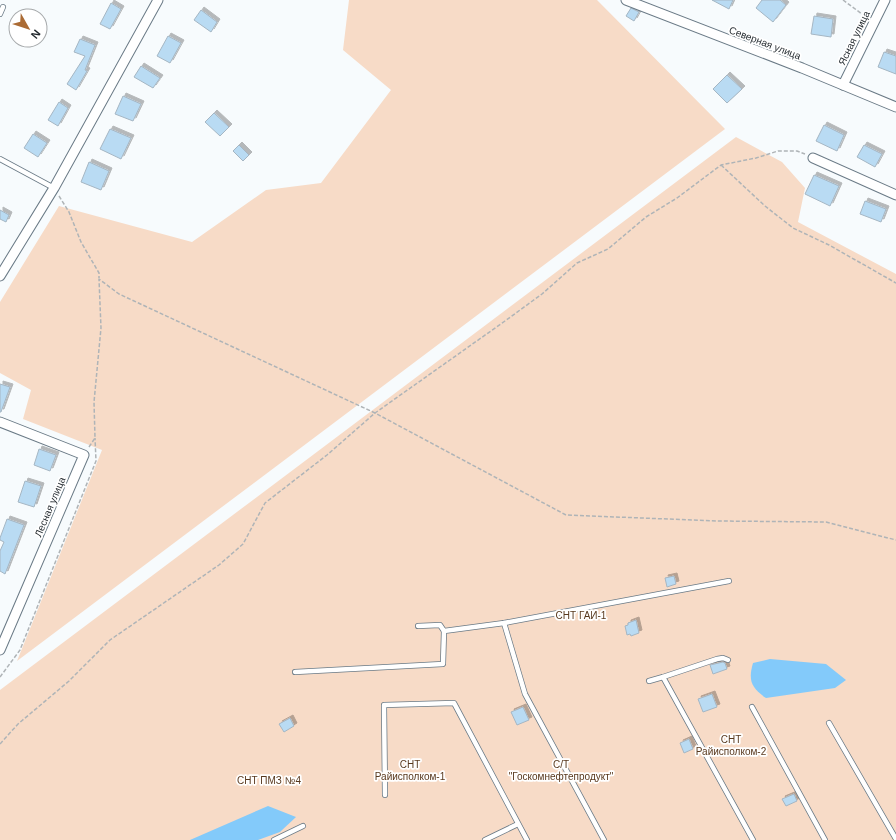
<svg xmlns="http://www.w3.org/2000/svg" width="896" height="840" font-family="Helvetica,sans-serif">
<defs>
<filter id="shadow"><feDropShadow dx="3" dy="-3" stdDeviation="0" flood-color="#0004"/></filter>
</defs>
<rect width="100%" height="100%" fill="#f7fbfd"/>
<g fill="#f7dbc7">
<polygon points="349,0 597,0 725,129 17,661 102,450 23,419 31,390 0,373 0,302 59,206 192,242 266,190 321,183 391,90 343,50"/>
<polygon points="736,137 782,162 805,188 798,222 896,274 896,840 0,840 0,690"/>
</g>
<g fill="#83cafa">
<path d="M770,659L826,664L846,680L835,688L766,698C751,688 748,680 753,663Z"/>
<polygon points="268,806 296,817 280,832 258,840 190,840"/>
</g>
<g fill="#b9dbf3" stroke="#a5b6c3" filter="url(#shadow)">
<polygon points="712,0 733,0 729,9"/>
<polygon points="762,0 780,0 786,5 773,22 756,8"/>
<polygon points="111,3 121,9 110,29 100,24"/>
<polygon points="631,8 639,12 634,21 626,16"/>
<polygon points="201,10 217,22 211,32 194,20"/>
<polygon points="814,16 833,19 831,37 811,34"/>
<polygon points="168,36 181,43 170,63 157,56"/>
<polygon points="80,39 95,45 85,70 87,71 76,90 67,84 85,56 74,52"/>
<polygon points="884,52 896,56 896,74 878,67"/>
<polygon points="141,66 160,78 153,88 134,77"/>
<polygon points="727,75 742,89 727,103 713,89"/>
<polygon points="123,96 141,104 133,121 115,114"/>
<polygon points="59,102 68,108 58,126 48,120"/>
<polygon points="214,113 229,127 220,136 205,122"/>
<polygon points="824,125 844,135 837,151 816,141"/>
<polygon points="110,129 131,138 121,159 100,149"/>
<polygon points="33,134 47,143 38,157 24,148"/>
<polygon points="239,145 249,155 243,161 233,151"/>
<polygon points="864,145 882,154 875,167 857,157"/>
<polygon points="89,162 109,171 101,190 81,182"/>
<polygon points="814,175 839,186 830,206 805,194"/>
<polygon points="865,201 886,209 881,222 860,214"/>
<polygon points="0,210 9,215 6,222 0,219"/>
<polygon points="0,384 10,387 1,412 0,412"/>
<polygon points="39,449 56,455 50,471 34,465"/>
<polygon points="25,481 41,486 34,507 18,502"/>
<polygon points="7,519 24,525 5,574 0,571 0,551 4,542 0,540 0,538"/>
<polygon points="674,576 676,584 667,587 665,578"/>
<polygon points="636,620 639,633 631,636 630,634 627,635 625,626 628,625 628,623"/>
<polygon points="723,662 725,663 727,669 713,674 710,665"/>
<polygon points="712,694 717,707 703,712 698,699"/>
<polygon points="523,707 529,720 517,725 511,712"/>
<polygon points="290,718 294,726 284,732 279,724"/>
<polygon points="689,739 693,749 684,753 680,743"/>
<polygon points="794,794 797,801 786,806 782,799"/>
</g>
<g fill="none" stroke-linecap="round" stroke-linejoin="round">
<g stroke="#6a7a86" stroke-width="6">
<g id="service">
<polyline points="0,14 3,7"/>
<polyline points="0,159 54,188"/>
<polyline points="504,623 525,694 604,840"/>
<polyline points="418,626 440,625 444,631 504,623 729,581"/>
<polyline points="728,660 723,658 717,659 663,677 753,840"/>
<polyline points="295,672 443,664 444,631"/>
<polyline points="649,681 663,677"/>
<polyline points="752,707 825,840"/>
<polyline points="829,723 896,839"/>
<polyline points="385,795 384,705 454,703 527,840"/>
<polyline points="274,840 303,826"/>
<polyline points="485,840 518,824"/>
</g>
</g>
<g stroke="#6a7a86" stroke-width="11">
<g id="minor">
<polyline points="626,0 802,68 896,107"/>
<polyline points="843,85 885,0"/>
<polyline points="813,158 896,195"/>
<polyline points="0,276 54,188 158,0"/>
<polyline points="0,422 84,455 0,650"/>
</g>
</g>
<g stroke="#afb4b7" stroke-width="1.5" stroke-dasharray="4 2" stroke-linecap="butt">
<polyline points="843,0 866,17"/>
<polyline points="721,165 765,206 793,228 829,245 896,283"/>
<polyline points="59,196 69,212 81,242 99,273 99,278"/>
<polyline points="89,447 95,438 94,402 101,328 99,279 119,294 375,413 566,515 718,521 826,522 896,540"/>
<polyline points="0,677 20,650 96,461 95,438"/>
<polyline points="0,744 18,724 69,681 110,640 219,565 243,544 265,503 327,455 375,413 505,321 542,294 577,263 608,249 646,217 677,198 721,165 756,158 778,151 797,151 805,154"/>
</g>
<use href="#service" stroke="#fff" stroke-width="4.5"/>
<use href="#minor" stroke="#fff" stroke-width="9"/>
</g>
<g text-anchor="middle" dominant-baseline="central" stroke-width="3.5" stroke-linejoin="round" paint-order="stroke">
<g font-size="10" fill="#1f262b" stroke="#fff">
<text transform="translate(854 38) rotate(-64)">Ясная улица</text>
<text transform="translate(765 43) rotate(21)">Северная улица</text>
<text transform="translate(50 507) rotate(-67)">Лесная улица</text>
</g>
<g font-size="10" fill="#58381d" stroke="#fff">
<text x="581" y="615">СНТ ГАИ-1</text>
<text x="731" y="739">СНТ<tspan x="731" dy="12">Райисполком-2</tspan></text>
<text x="410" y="764">СНТ<tspan x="410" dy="12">Райисполком-1</tspan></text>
<text x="561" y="764">С/Т<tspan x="561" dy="12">"Госкомнефтепродукт"</tspan></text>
<text x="269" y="780">СНТ ПМЗ №4</text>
</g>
</g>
<g transform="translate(28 28) rotate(129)"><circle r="19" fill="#ffffff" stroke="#a5a8aa"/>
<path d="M0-3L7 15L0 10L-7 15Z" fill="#ab6b34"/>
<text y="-6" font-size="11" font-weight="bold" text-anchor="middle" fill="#1f262b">N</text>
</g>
</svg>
